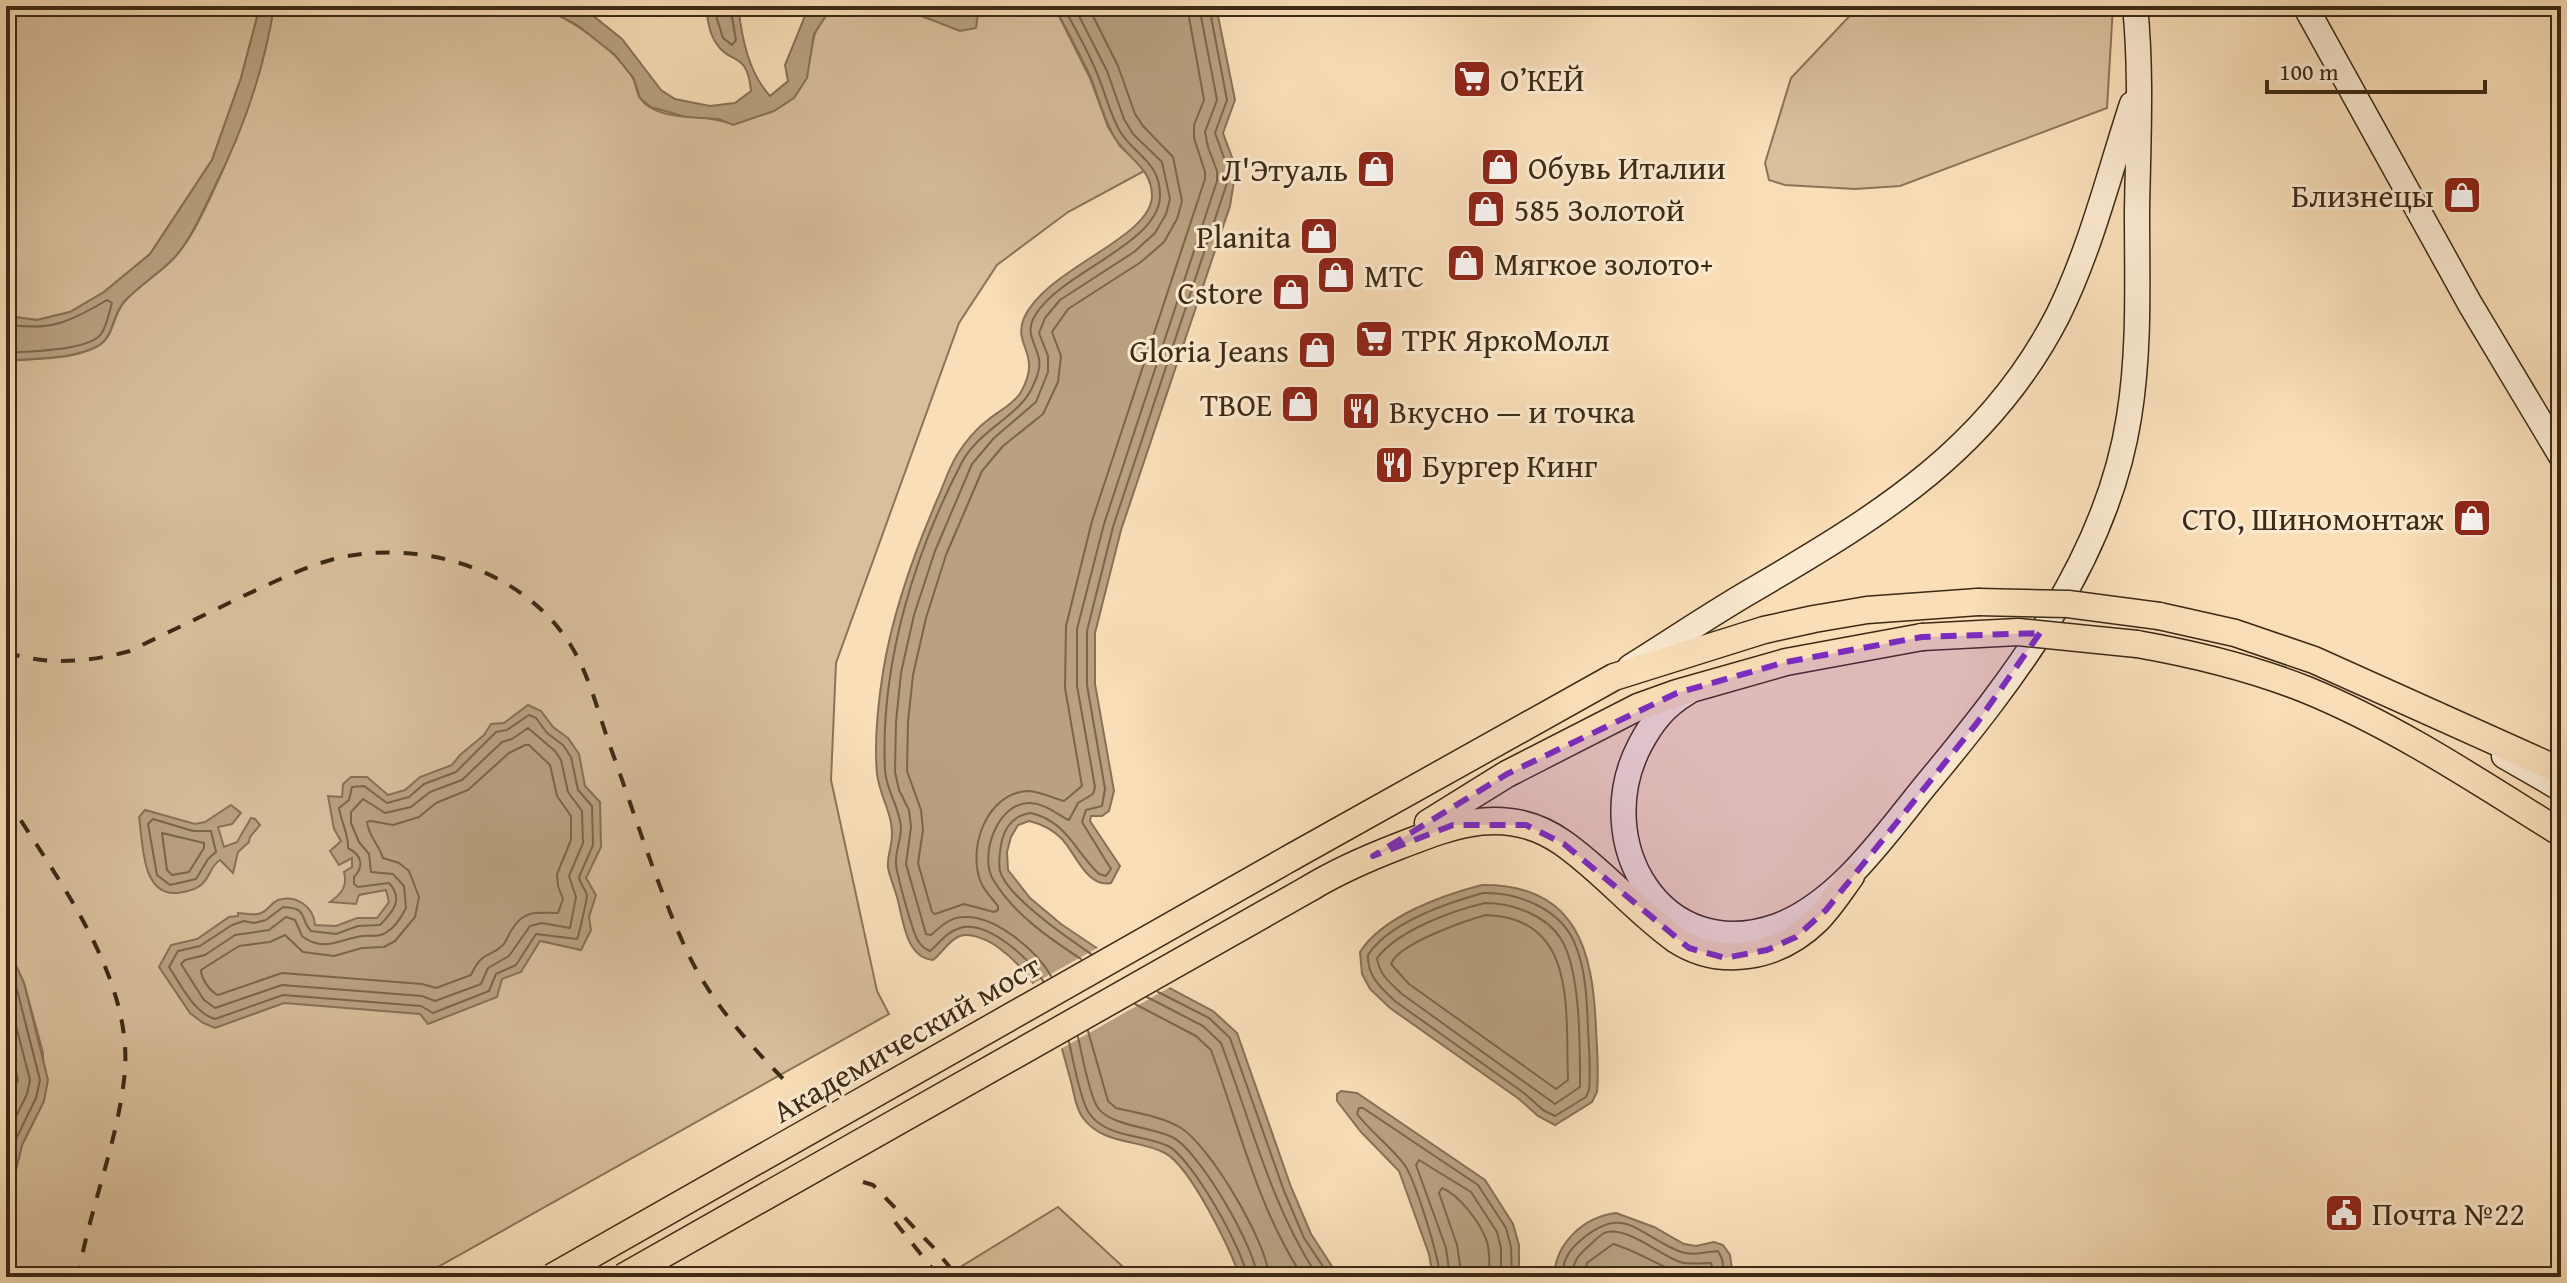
<svg xmlns="http://www.w3.org/2000/svg" width="2567" height="1283" font-family="'Gentium Book Plus',serif">
<rect width="100%" height="100%" fill="#f9deb8"/>
<filter id="stains"><feTurbulence type="fractalNoise" baseFrequency=".0025" numOctaves="4"/><feColorMatrix values="0 0 0 0 .2 0 0 0 0 .09 0 0 0 0 .02 0 0 0 .5 -.17"/></filter>
<radialGradient id="worn" r=".72"><stop offset=".6" stop-color="#630" stop-opacity="0"/><stop offset="1" stop-color="#630" stop-opacity=".3"/></radialGradient>
<g fill="#d9bf9c" stroke="#8b7458" stroke-width="2">
<polygon points="6,6 260,6 241,78 212,160 150,254 104,292 70,312 37,320 6,316"/>
<path d="M274,6H541C575,23 609,43 631,75C636,82 636,92 640,98C650,114 679,117 696,117C710,117 727,124 738,123C743,122 748,117 754,116C806,103 804,83 814,37C816,26 827,17 832,6H896L929,19L975,27L979,6H1054L1090,78L1108,127L1120,146L1146,170L1068,212L997,265L959,323L836,663L831,780L877,991L889,1014L420,1277H6V1211L22,1145L44,1101L43,1053L24,983L6,944V361C35,358 76,361 101,344C114,335 113,315 124,302C138,285 159,274 174,258C190,241 201,217 211,196C240,135 263,73 274,6Z"/>
<polygon points="1859,6 2113,6 2107,108 1900,186 1855,189 1785,185 1769,180 1765,163 1791,78"/>
<polygon points="1058,1207 1134,1277 944,1277"/>
</g>
<g fill="#b9a181" stroke="#877156" stroke-width="2">
<path d="M260,6H274C264,71 243,131 213,190C202,213 191,239 174,258C159,274 138,286 124,302C111,317 114,338 96,347C69,360 35,358 6,361V316L37,320L70,312L104,292L150,254L212,160L241,78Z"/>
<path d="M541,6H581L622,39L661,90L675,99L710,106L726,104L735,103L751,91C747,50 731,66 716,43C709,33 707,17 706,6H738C742,38 748,72 770,96L788,81L785,65L809,6H832L814,34L807,78L794,98L774,111L733,125L719,119L686,117L651,107L640,98L634,79L615,55L577,25Z"/>
<polygon points="896,6 979,6 976,28 960,31"/>
<path d="M1054,6H1216L1235,100L1223,133L1236,168L1230,206L1121,530L1095,633V684L1114,791L1109,811L1102,816H1091L1090,821L1120,866L1111,883C1087,888 1076,854 1062,839C1053,830 1042,824 1029,821L1018,825L1011,837L1007,852L1008,870L1030,898L1061,924L1107,955L1213,1011L1237,1033L1291,1187L1311,1234L1339,1277H1240C1230,1249 1191,1167 1165,1153C1138,1139 1103,1145 1083,1118C1075,1108 1074,1091 1070,1078C1056,1026 1045,982 999,948C990,941 971,932 960,936C948,940 943,953 933,960C905,958 903,917 897,897C894,887 890,877 888,868C887,859 890,852 891,844C896,817 880,799 877,774C874,741 878,704 883,672C893,610 915,550 940,493C945,481 950,466 957,455C965,442 977,428 989,419C999,411 1015,403 1021,392C1043,353 1012,346 1024,318C1046,268 1151,239 1152,196C1152,168 1128,159 1115,138C1103,119 1099,97 1090,76C1079,52 1066,29 1054,6Z"/>
<path d="M528,705L541,711L553,727L568,738L579,754L585,786L600,802L601,847L586,878L596,895L589,917L591,930L581,950L540,941L521,972L502,979L497,997L428,1024L420,1014L284,1003L215,1028L203,1023L190,1013L159,967L171,945L197,939L229,917L238,916V913C246,913 256,917 263,912C269,909 271,903 278,900C296,894 314,907 315,925L336,926L357,918H377L389,902L386,890L359,895L356,904L330,902C341,894 348,887 344,872L352,867V858L339,865L330,851L341,841L334,829L328,796L342,797L343,784L351,777H367L388,795L405,790L420,777L452,765L460,755L484,735L491,724L504,723Z"/>
<path d="M231,805L241,813L232,824L218,827L224,847L237,842L251,818L255,819L260,825L250,837L249,842L238,852L233,873L220,860C210,866 210,878 201,885C195,890 185,892 177,893C141,896 143,842 139,817L145,810L195,824L205,822Z"/>
<path d="M1482,885C1577,884 1593,951 1596,1029C1597,1050 1599,1071 1597,1092L1592,1102L1555,1125L1538,1116L1519,1099L1390,1008L1370,989L1362,974L1360,952C1383,916 1443,895 1482,885Z"/>
<polygon points="6,944 24,983 48,1080 44,1101 22,1145 6,1211"/>
<polygon points="1341,1091 1357,1093 1485,1180 1513,1224 1519,1245 1519,1277 1433,1277 1429,1254 1399,1171 1361,1132 1337,1101 1337,1094"/>
<path d="M1616,1213L1654,1227L1684,1244L1696,1246L1714,1242L1723,1245L1730,1255L1733,1277H1554C1555,1244 1583,1217 1616,1213Z"/>
</g>
<polygon fill="#f9deb8" points="1101,946 1172,986 1059,1050 1052,1025 1031,985"/>
<g fill="none" stroke-linecap="round" stroke-linejoin="round">
<g stroke="#7b664b" stroke-width="2">
<polyline points="713,6 723,38 732,45 736,40 730,6"/>
<path d="M1088,6L1118,66L1135,114L1143,126L1173,157L1182,201L1177,219L1164,242L1141,262L1068,309L1052,332L1061,356L1058,382L1043,414L1003,446L982,471L946,555L926,618L913,675L908,722L907,771L921,810L923,830L918,863L932,912L935,914L964,904L994,912L998,910V906C992,898 983,890 980,880C968,846 987,794 1027,791C1040,791 1052,798 1064,801L1082,786L1065,688L1066,626L1092,521L1205,179V172L1194,138V125L1204,100L1187,6"/>
<path d="M6,324C49,332 70,322 107,300L112,303C109,312 107,326 101,334C89,351 27,351 6,353"/>
<path d="M529,715L536,718L547,733L563,745L571,757L578,790L592,806L593,845L579,877C580,883 585,889 587,895C587,899 579,935 577,939L536,934L516,965L496,974L489,991L433,1013L421,1006L283,995L215,1019C194,1013 181,985 169,967L178,951L200,946L232,925L244,921L254,923L266,920L283,907C309,908 299,918 311,931L336,934L358,926L380,925C393,912 404,899 389,883L358,887L354,884V877C365,865 361,855 348,848C349,835 341,822 339,808L349,800L352,787L364,786L387,803L409,797L424,784L456,772L496,732L507,730Z"/>
<path d="M528,728L555,751L561,760L568,792L582,811L583,843L569,876L576,897L570,928L542,923L530,926L509,956L488,968L481,984L435,1001L422,996L282,985L215,1008L204,1000L181,964L185,960L205,955L235,935L269,930L286,917L295,920L302,936C323,953 341,939 362,936C370,935 379,938 387,932C395,927 402,916 406,908L404,886L393,874L371,872L369,854L359,842L351,823V812L363,799L385,813L411,807L430,792L462,780L502,742L512,739Z"/>
<path d="M525,745H529L550,765L557,796L571,816V840L557,874L558,886L563,899L558,913C540,913 524,909 513,928C509,933 507,940 503,945C489,959 483,949 471,975L436,988L422,984L282,973L218,995C210,992 201,978 201,970L239,946L270,942L285,935L303,952L334,956L362,948L384,947L395,941L415,917L419,897L409,871L399,863L383,858C379,845 368,835 367,822L371,821L393,825L419,817L436,803L468,790L509,753Z"/>
<polygon points="153,819 193,831 211,831 216,852 208,859 196,879 170,885 157,875 148,824"/>
<polygon points="162,833 204,843 204,848 189,872 172,875 167,870"/>
<path d="M1483,893C1518,892 1561,909 1575,944C1586,970 1587,1001 1588,1029C1589,1049 1591,1070 1589,1090L1586,1097L1555,1116L1543,1110L1524,1093L1396,1002C1381,988 1367,976 1368,955C1389,923 1447,903 1483,893Z"/>
<path d="M1485,903C1512,903 1546,915 1561,939C1581,971 1580,1048 1580,1087L1555,1104L1402,994C1390,983 1379,974 1377,958C1399,930 1451,911 1485,903Z"/>
<path d="M1486,915C1579,918 1565,1013 1568,1080L1556,1089L1409,984L1391,964C1398,944 1464,921 1486,915Z"/>
<path d="M1091,954C1069,939 1007,897 1000,871C998,862 1000,850 1002,840C1006,825 1015,815 1031,813C1066,821 1075,851 1099,874L1106,876L1111,869L1082,822L1086,810L1102,806L1105,789L1087,685V631L1113,527L1227,183L1228,169L1215,133L1227,100L1209,6"/>
<path d="M1081,959C1049,938 1015,915 994,881C978,857 997,803 1029,803C1045,803 1056,814 1069,820L1078,803L1093,794L1095,787L1077,686V629L1104,524L1217,181V171L1208,147L1205,132L1217,100L1199,6"/>
<polyline points="6,963 16,986 40,1080 36,1098 14,1143 6,1177"/>
<path d="M1051,976C1037,951 995,915 964,917C950,917 940,927 931,935L926,934L906,864L911,827L909,810L899,790L895,772L896,722L901,673L914,615L935,551L972,464L994,438L1036,402L1048,372V356L1039,333L1045,318L1060,300L1134,252L1155,233L1166,214L1170,199L1162,162L1133,134L1124,119L1107,71L1074,6"/>
<path d="M1043,981C1031,959 987,920 960,928C946,932 940,943 930,951C924,949 921,946 917,939C912,929 897,876 896,864C895,852 901,840 901,828C900,807 886,791 885,770C880,665 914,554 962,462C979,430 1019,416 1032,388C1036,379 1041,369 1039,359C1035,341 1024,332 1036,314C1062,272 1158,244 1160,197C1161,163 1136,156 1121,133C1110,115 1106,95 1098,76C1089,52 1075,29 1063,6"/>
<polyline points="6,987 30,1080 27,1094 6,1137"/>
<polyline points="1158,992 1209,1018 1230,1038 1284,1191 1304,1238 1330,1277"/>
<path d="M1147,997L1203,1026L1221,1043C1251,1122 1271,1206 1318,1277"/>
<path d="M1135,1004L1196,1036L1211,1050C1239,1126 1258,1209 1303,1277"/>
<path d="M1088,1031L1108,1101L1116,1108C1137,1113 1163,1117 1181,1128C1210,1146 1268,1244 1269,1277"/>
<polyline points="6,1032 18,1080 6,1109"/>
<path d="M1078,1037C1082,1054 1089,1095 1098,1108C1111,1126 1152,1127 1172,1137C1198,1149 1256,1248 1257,1277"/>
<path d="M1069,1042C1073,1059 1080,1100 1089,1113C1106,1138 1143,1134 1168,1146C1192,1158 1244,1251 1247,1277"/>
<path d="M1440,1277C1439,1257 1415,1179 1404,1164C1390,1146 1371,1132 1357,1114L1359,1108H1363L1478,1185L1506,1228L1511,1247L1512,1277"/>
<polyline points="1450,1277 1446,1248 1416,1165 1419,1160 1471,1192 1497,1232 1501,1248 1501,1277"/>
<path d="M1462,1277L1457,1245L1439,1193L1442,1188C1459,1195 1479,1221 1486,1239C1491,1251 1489,1265 1489,1277"/>
<path d="M1562,1277C1563,1260 1568,1251 1581,1240C1625,1202 1638,1236 1681,1252C1694,1256 1705,1252 1718,1251L1722,1259L1725,1277"/>
<path d="M1572,1277C1573,1261 1578,1255 1590,1245C1594,1241 1599,1236 1604,1233C1625,1224 1661,1256 1680,1262C1691,1265 1701,1263 1711,1263L1715,1277"/>
<path d="M1584,1277L1587,1263L1613,1244C1645,1253 1667,1274 1702,1277"/>
</g>
<g stroke="#3d2a15" stroke-width="27">
<g id="secondary">
<polyline points="2305,6 2470,304 2561,456"/>
<path d="M1630,667C1672,641 1714,612 1758,587C1882,514 1990,448 2058,315C2091,248 2109,174 2132,104"/>
<path d="M1687,693C1665,706 1652,722 1640,745C1589,842 1662,967 1777,926C1839,903 1885,835 1925,786C2014,679 2107,559 2129,417C2140,349 2137,280 2137,212C2138,143 2142,75 2135,6"/>
<polyline points="2504,756 2561,789"/>
</g>
</g>
<g stroke="#3d2a15" stroke-width="29">
<g id="primary">
<polyline points="2159,616 2235,633 2314,660 2561,771"/>
<path d="M2137,644C2194,654 2252,668 2307,690C2397,727 2479,782 2561,833"/>
<polyline points="1428,823 1507,774 1638,707 1677,693 1786,662 1922,637"/>
<polyline points="1292,857 1614,677 1764,630 1814,619 1867,610 1978,602"/>
<path d="M1310,888C1338,871 1368,858 1399,846C1455,824 1508,804 1563,843C1603,871 1635,910 1675,939C1721,969 1778,958 1817,920C1830,907 1840,891 1851,876"/>
</g>
</g>
<use href="#secondary" stroke="#fbead1" stroke-width="24"/>
<use href="#primary" stroke="#f9deb8" stroke-width="26"/>
<g stroke="#3d2a15" stroke-width="4" stroke-dasharray="14 14" stroke-linecap="butt">
<path d="M6,652C47,666 89,662 130,651C166,633 203,616 239,598C270,584 301,568 334,559C420,538 521,568 570,644C589,674 598,712 610,746C634,812 655,880 684,945C708,999 747,1042 789,1085"/>
<path d="M6,797C56,878 137,980 124,1080C116,1147 89,1211 78,1277"/>
<polyline points="863,1182 873,1185 934,1248 958,1277"/>
<polyline points="895,1222 939,1277"/>
</g>
<g stroke="#3d2a15" stroke-width="29" stroke-linecap="butt">
<g id="primary-bridge">
<polyline points="1978,602 2068,604 2159,616"/>
<polyline points="1922,637 2018,632 2137,644"/>
<polyline points="552,1277 1292,857"/>
<polyline points="623,1277 1310,888"/>
</g>
</g>
<use href="#primary-bridge" stroke="#f9deb8" stroke-width="26"/>
</g>
<path fill="#7b2cbf" fill-opacity="0.2" stroke="#7b2cbf" stroke-width="6" stroke-dasharray="16 10" stroke-linejoin="round" d="M2040,633L1977,723L1826,910L1796,937L1767,950L1725,958L1689,948L1564,844L1526,825H1453L1373,856L1507,774L1677,693L1786,662L1922,637Z"/>
<defs>
<g id="supermarket-square" transform="scale(2)"><rect x="-9" y="-9" width="18" height="18" rx="4" fill="#8f2418" stroke="#fbead1"/><path d="M-6-5.5h2.5l.6 2H6L4.5 2H-2.5L-4.4-4H-6ZM-1.5 3.2a1.3 1.3 0 1 0 .1 0ZM3 3.2a1.3 1.3 0 1 0 .1 0Z" fill="#fff"/></g>
<g id="shop-square" transform="scale(2)"><rect x="-9" y="-9" width="18" height="18" rx="4" fill="#8f2418" stroke="#fbead1"/><path d="M-5-2.5h2.3a2.7 3.5 0 0 1 5.4 0H5L5.5 6h-11ZM-1.5-2.5h3a1.5 2.3 0 0 0-3 0Z" fill="#fff"/></g>
<g id="restaurant-square" transform="scale(2)"><rect x="-9" y="-9" width="18" height="18" rx="4" fill="#8f2418" stroke="#fbead1"/><path d="M-5-6h1v4h1v-4h1v4h1v-4h1v5L-1.5 .5V6h-2V.5L-5-1ZM5-6V6H3V1.5H1.5Q1.5-4 5-6Z" fill="#fff"/></g>
<g id="civic-square" transform="scale(2)"><rect x="-9" y="-9" width="18" height="18" rx="4" fill="#8f2418" stroke="#fbead1"/><path d="M-.6-6.5H3V-4.5H.6V-3L4-1V1h2V6H-6V1h2V-1L-.6-3ZM-1.2 2.5V6h2.4V2.5Z" fill="#fff"/></g>
</defs>
<g fill-rule="evenodd">
<use href="#supermarket-square" x="1472" y="79"/>
<use href="#shop-square" x="1500" y="167"/>
<use href="#shop-square" x="1376" y="169"/>
<use href="#shop-square" x="2462" y="195"/>
<use href="#shop-square" x="1486" y="209"/>
<use href="#shop-square" x="1319" y="236"/>
<use href="#shop-square" x="1466" y="263"/>
<use href="#shop-square" x="1336" y="275"/>
<use href="#shop-square" x="1291" y="292"/>
<use href="#supermarket-square" x="1374" y="339"/>
<use href="#shop-square" x="1317" y="350"/>
<use href="#shop-square" x="1300" y="404"/>
<use href="#restaurant-square" x="1361" y="411"/>
<use href="#restaurant-square" x="1394" y="465"/>
<use href="#shop-square" x="2472" y="518"/>
<use href="#civic-square" x="2344" y="1213"/>
</g>
<g text-anchor="middle" dominant-baseline="central" stroke-width="6" stroke-linejoin="round" paint-order="stroke">
<g font-size="32" fill="#3d2a15" stroke="#fbead1" text-anchor="start">
<text x="1500" y="79">О’КЕЙ</text>
<text x="1528" y="167">Обувь Италии</text>
<text x="1348" y="169" text-anchor="end">Л'Этуаль</text>
<text x="2434" y="195" text-anchor="end">Близнецы</text>
<text x="1514" y="209">585 Золотой</text>
<text x="1291" y="236" text-anchor="end">Planita</text>
<text x="1494" y="263">Мягкое золото+</text>
<text x="1364" y="275">МТС</text>
<text x="1263" y="292" text-anchor="end">Cstore</text>
<text x="1402" y="339">ТРК ЯркоМолл</text>
<text x="1289" y="350" text-anchor="end">Gloria Jeans</text>
<text x="1272" y="404" text-anchor="end">ТВОЕ</text>
<text x="1389" y="411">Вкусно — и точка</text>
<text x="1422" y="465">Бургер Кинг</text>
<text x="2444" y="518" text-anchor="end">СТО, Шиномонтаж</text>
<text x="2372" y="1213">Почта №22</text>
</g>
<g font-size="32" fill="#3d2a15" stroke="#fbead1">
<text transform="translate(906 1038) rotate(-30)">Академический мост</text>
</g>
</g>
<rect width="2567" height="1283" fill="none" stroke="#f9deb8" stroke-width="32"/>
<rect x="8" y="8" width="2551" height="1267" fill="none" stroke="#3d2a15" stroke-width="4"/>
<rect x="16" y="16" width="2535" height="1251" fill="none" stroke="#3d2a15" stroke-width="2"/>
<path d="M2267 80v12h218v-12" fill="none" stroke="#3d2a15" stroke-width="4"/>
<text x="2279" y="80" font-size="24" fill="#3d2a15" stroke="#fbead1" stroke-width="6" paint-order="stroke">100 m</text>
<rect width="100%" height="100%" filter="url(#stains)"/>
<rect width="100%" height="100%" fill="url(#worn)"/>
</svg>
